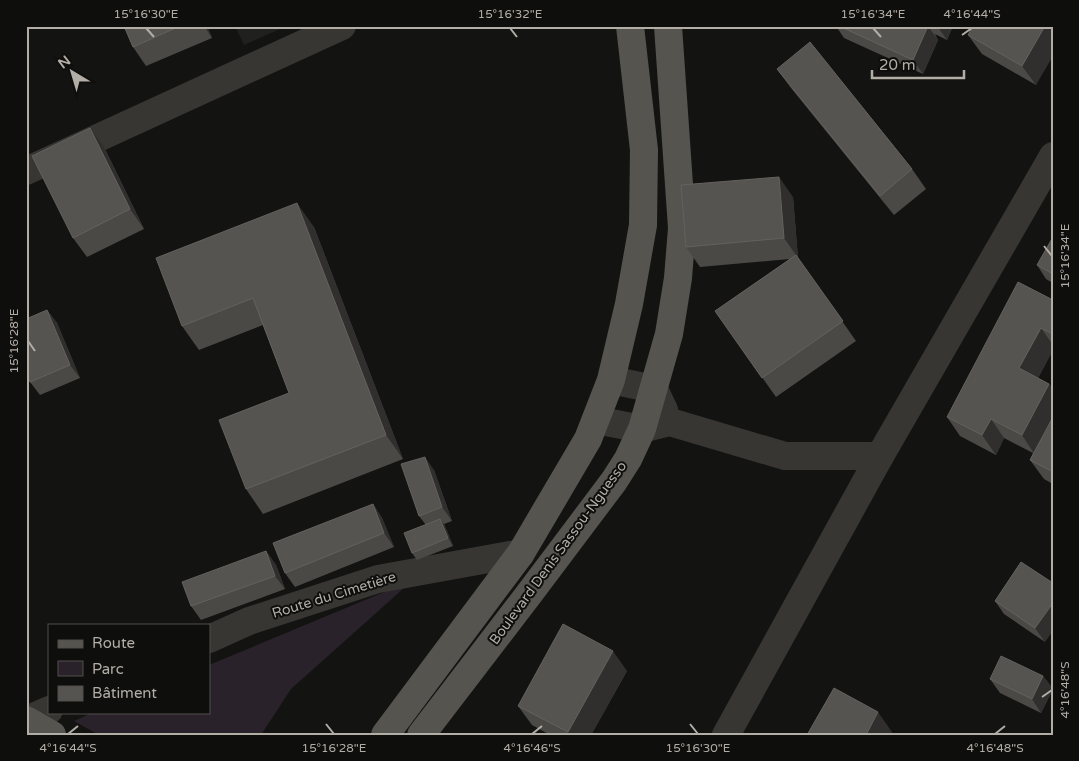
<svg xmlns="http://www.w3.org/2000/svg" width="1079" height="761" font-family="'Varela Round',sans-serif">
<rect width="100%" height="100%" fill="#131312"/>
<polygon fill="#20201e" points="235,26 287,26 244,45"/>
<polygon fill="#2a222a" points="413,580 291,689 261,735 99,735 74,721 94,712 209,712 209,665"/>
<g fill="none" stroke-linecap="round" stroke-linejoin="round">
<g stroke="#373633" stroke-width="28">
<polyline points="26,171 342,26"/>
<polyline points="611,380 654,389 664,410"/>
<polyline points="596,420 642,429 670,422 785,456 880,456"/>
<polyline points="209,639 249,621 378,579 521,553"/>
<polyline points="26,720 49,710"/>
<polyline points="726,735 880,456 1053,156"/>
</g>
<g stroke="#56544f" stroke-width="28">
<polyline points="26,720 52,735"/>
<polyline points="385,735 521,553 588,439 611,380 629,304 643,225 644,150 630,26"/>
<polyline points="421,735 529,594 614,481 628,459 642,429 669,334 678,278 682,228 668,26"/>
</g>
</g>
<g fill="#4b4946">
<polygon points="124,26 207,26 212,38 146,66 133,47"/>
<polygon points="836,26 953,26 947,40 935,34 938,40 923,74 844,38"/>
<polygon points="1053,26 1036,85 982,54 968,35"/>
<polygon points="777,69 912,169 926,189 894,215 791,88"/>
<polygon points="104,147 144,229 87,257 73,238"/>
<polygon points="793,197 798,258 856,341 776,397 715,311 790,259 700,267 686,247"/>
<polygon points="314,227 403,459 263,514 246,489 289,393 263,325 199,350 182,326"/>
<polygon points="1053,237 1053,283 1046,279 1037,265"/>
<polygon points="1053,300 1053,350 1038,378 1049,384 1053,389 1053,484 1044,479 1030,460 1033,453 1004,438 996,455 960,436 947,417"/>
<polygon points="47,310 57,323 80,378 40,395 30,382"/>
<polygon points="434,470 452,521 444,524 453,546 417,560 412,553 426,525 419,516"/>
<polygon points="373,504 382,518 394,547 295,587 285,573"/>
<polygon points="266,551 276,565 285,589 201,620 191,606"/>
<polygon points="1021,562 1045,642 1004,614 995,601"/>
<polygon points="627,671 591,735 550,735 532,725 518,706"/>
<polygon points="1043,676 1053,689 1041,713 1000,693 990,679"/>
</g>
<g fill="#302f2d">
<polygon points="204,26 207,26 212,38"/>
<polygon points="928,26 938,40 923,74 913,60"/>
<polygon points="937,26 953,26 947,40"/>
<polygon points="1045,26 1053,26 1053,56 1036,85 1022,66"/>
<polygon points="90,128 104,147 144,229 130,209"/>
<polygon points="779,177 793,197 798,258 784,238"/>
<polygon points="297,203 314,227 403,459 386,435"/>
<polygon points="47,310 57,323 80,378 70,365"/>
<polygon points="1041,328 1053,345 1053,350 1033,388 1019,368"/>
<polygon points="1049,384 1053,389 1053,422 1035,455 1022,435"/>
<polygon points="991,419 1004,438 996,455 982,435"/>
<polygon points="425,457 434,470 452,521 442,507"/>
<polygon points="373,504 382,518 394,547 384,533"/>
<polygon points="440,519 445,526 453,546 448,538"/>
<polygon points="266,551 276,565 285,589 275,576"/>
<polygon points="1053,603 1053,631 1045,642 1035,628"/>
<polygon points="613,651 627,671 591,735 569,735 568,732"/>
<polygon points="1043,676 1053,689 1041,713 1032,699"/>
<polygon points="878,712 892,732 891,735 866,735"/>
</g>
<g fill="#565450" stroke="#64625e">
<polygon points="124,26 180,26 133,47"/>
<polygon points="839,26 928,26 913,60"/>
<polygon points="973,26 1045,26 1022,66 968,35"/>
<polygon points="810,42 912,169 880,196 777,69"/>
<polygon points="90,128 130,209 73,238 32,156"/>
<polygon points="779,177 784,238 686,247 681,185"/>
<polygon points="297,203 386,435 246,489 219,420 289,393 253,298 182,326 156,258"/>
<polygon points="1053,237 1053,274 1037,265"/>
<polygon points="796,255 843,321 762,378 715,311"/>
<polygon points="1018,282 1053,300 1053,334 1041,328 1019,368 1049,384 1022,435 991,419 982,435 947,417"/>
<polygon points="47,310 70,365 30,382 26,373 26,319"/>
<polygon points="1053,417 1053,472 1030,460"/>
<polygon points="425,457 442,507 419,516 401,464"/>
<polygon points="373,504 384,533 285,573 273,543"/>
<polygon points="440,519 448,538 412,553 404,533"/>
<polygon points="266,551 275,576 191,606 182,582"/>
<polygon points="1021,562 1053,583 1053,603 1035,628 995,601"/>
<polygon points="563,624 613,651 568,732 518,706"/>
<polygon points="1001,656 1043,676 1032,699 990,679"/>
<polygon points="834,688 878,712 866,735 807,735"/>
</g>
<path fill="none" stroke="#b2ada5" stroke-width="2" d="M146,28L154,37M510,28L517,37M873,28L881,37M962,35L972,28M1044,246L1052,256M28,341L35,351M1042,697L1052,690M326,724L334,734M690,724L698,734M68,734L78,726M532,734L542,726M995,734L1005,726"/>
<g text-anchor="middle" dominant-baseline="central" stroke-width="4" stroke-linejoin="round" paint-order="stroke">
<g font-size="14" fill="#b2ada5" stroke="#0e0e0d">
<text transform="translate(558 553) rotate(-54)">Boulevard Denis Sassou-Nguesso</text>
<text transform="translate(334 595) rotate(-17)">Route du Cimetière</text>
</g>
</g>
<rect width="1079" height="761" fill="none" stroke="#0e0e0d" stroke-width="55"/>
<rect x="48" y="624" width="162" height="90" fill="#0e0e0d" stroke="#504e4a"/>
<rect x="58" y="640" width="25" height="8" fill="#56544f" stroke="#504e4a"/>
<text x="92" y="648" font-size="15" fill="#b2ada5">Route</text>
<rect x="58" y="661" width="25" height="15" fill="#2a222a" stroke="#504e4a"/>
<text x="92" y="674" font-size="15" fill="#b2ada5">Parc</text>
<rect x="58" y="686" width="25" height="15" fill="#565450" stroke="#504e4a"/>
<text x="92" y="698" font-size="15" fill="#b2ada5">Bâtiment</text>
<g transform="translate(72 72) rotate(322)" stroke="#0e0e0d" stroke-width="4" paint-order="stroke">
<path d="M0-4L9 19L0 12L-9 19Z" fill="#b2ada5"/>
<text y="-8" font-size="14" font-weight="bold" text-anchor="middle" fill="#b2ada5">N</text>
</g>
<path d="M872 70v8h92v-8" fill="none" stroke="#b2ada5" stroke-width="2.5"/>
<text x="879" y="70" font-size="15" fill="#b2ada5" stroke="#0e0e0d" stroke-width="4" paint-order="stroke">20 m</text>
<rect x="28" y="28" width="1024" height="706" fill="none" stroke="#b2ada5" stroke-width="2"/>
<g font-size="12" text-anchor="middle" fill="#b2ada5">
<text x="146" y="18">15°16'30"E</text>
<text x="510" y="18">15°16'32"E</text>
<text x="873" y="18">15°16'34"E</text>
<text x="972" y="18">4°16'44"S</text>
<text transform="translate(1065 256) rotate(-90)" y="4">15°16'34"E</text>
<text transform="translate(14 341) rotate(-90)" y="4">15°16'28"E</text>
<text transform="translate(1065 690) rotate(-90)" y="4">4°16'48"S</text>
<text x="68" y="752">4°16'44"S</text>
<text x="334" y="752">15°16'28"E</text>
<text x="532" y="752">4°16'46"S</text>
<text x="698" y="752">15°16'30"E</text>
<text x="995" y="752">4°16'48"S</text>
</g>
</svg>
